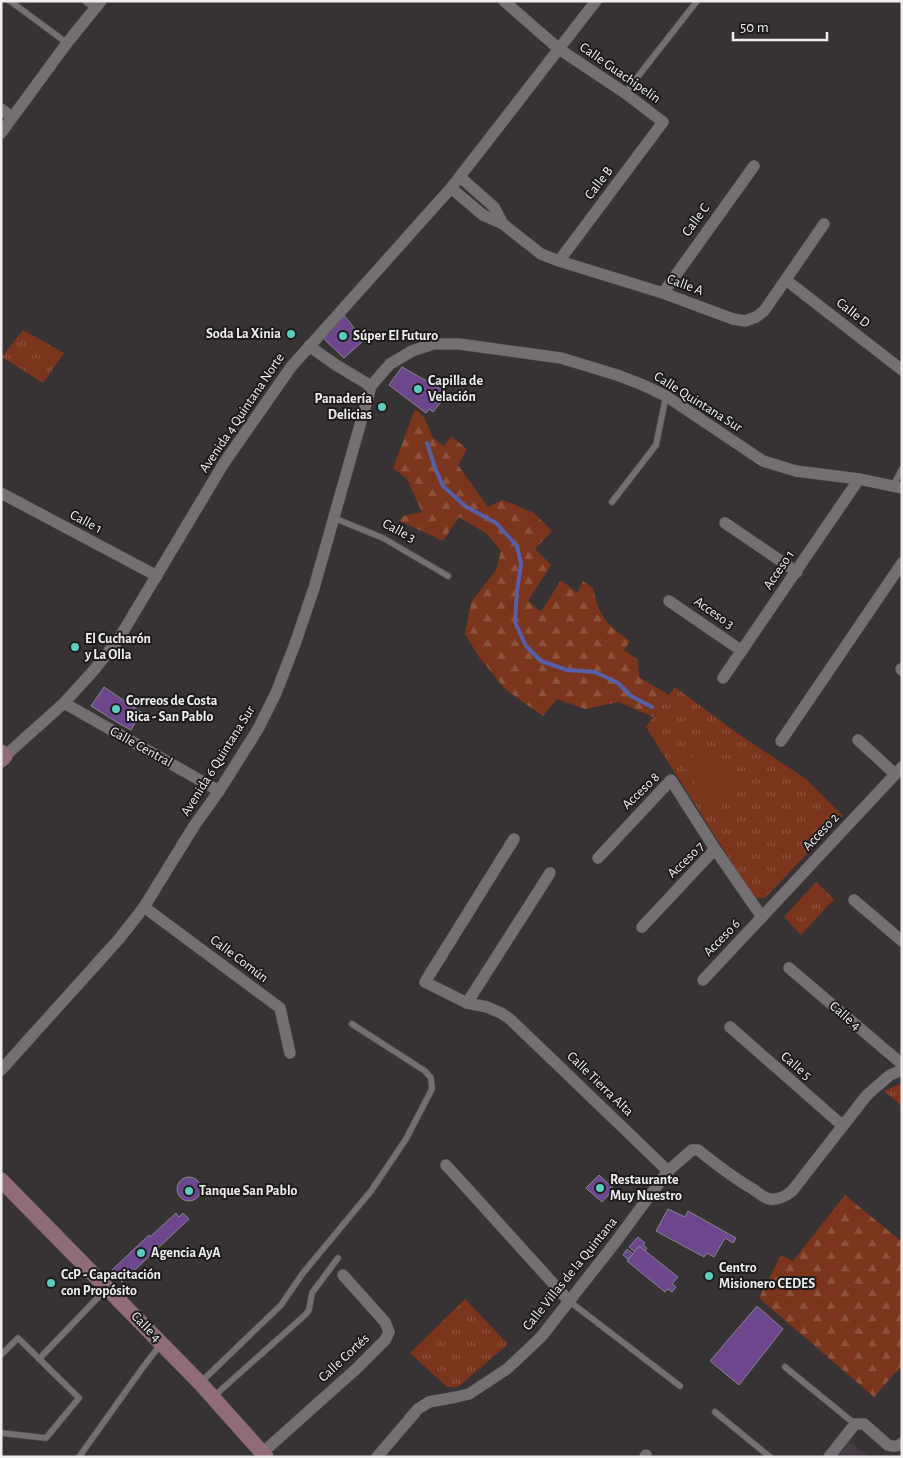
<svg xmlns="http://www.w3.org/2000/svg" width="903" height="1458" font-family="'Alegreya Sans',sans-serif">
<defs>
<pattern id="grass-tufts" width="24" height="20" patternUnits="userSpaceOnUse" patternTransform="scale(1.25)"><rect width="24" height="20" fill="#7b351c"/><path d="M3 7l-1-3M5 7V3M7 7l1-3M15 17l-1-3M17 17v-4M19 17l1-3" fill="none" stroke="#8e533d"/></pattern>
<pattern id="forest-firs" width="22" height="20" patternUnits="userSpaceOnUse" patternTransform="scale(1.25)"><rect width="22" height="20" fill="#7b351c"/><path d="M5 1l3.5 6h-7zM16 11l3.5 6h-7z" fill="#8e533d"/></pattern>
</defs>
<rect width="100%" height="100%" fill="#373335"/>
<polygon fill="#453b42" points="850,1441 855,1445 869,1457 838,1457"/>
<g fill="url(#grass-tufts)">
<polygon points="23,330 64,353 43,383 2,357"/>
<polygon points="675,687 737,733 806,779 843,816 765,898 756,898 753,896 646,727"/>
<polygon points="816,882 834,899 801,935 784,917"/>
<polygon points="902,1083 902,1106 884,1091"/>
<polygon points="465,1299 508,1344 458,1387 447,1387 410,1353"/>
</g>
<g fill="url(#forest-firs)">
<path d="M415,409L424,417L433,438L444,446L451,436L467,449L458,465L488,507L503,500L534,513L552,531L535,549L551,565L528,601L541,612L561,580L577,593L583,581L593,588C599,617 606,624 630,641L624,650L638,660L639,677L669,695L653,717L619,702L585,709L557,699L543,716L505,689L479,657L465,634L471,602L496,570L501,551L487,534L459,517L443,541L400,521L403,516L422,512L407,479L393,468Z"/>
<polygon points="845,1195 902,1242 902,1365 874,1397 759,1298 781,1255 793,1261"/>
</g>
<polygon fill="#7b351c" points="706,746 741,787 717,807 682,766"/>
<g fill="none" stroke-linecap="round" stroke-linejoin="round">
<polyline stroke="#5660aa" stroke-width="4" points="427,443 435,468 443,486 465,506 496,523 517,546 521,564 517,591 515,622 526,646 541,661 567,670 595,672 618,683 631,696 652,707"/>
</g>
<g fill="#6c478e" stroke="#878589">
<polygon points="343,314 364,340 344,358 325,340 325,333"/>
<polygon points="402,367 448,393 433,412 429,409 426,413 389,385"/>
<polygon points="104,687 141,712 131,730 118,723 91,706"/>
<polygon points="599,1175 614,1189 602,1202 586,1188"/>
<circle cx="189" cy="1189" r="12"/>
<polygon points="668,1209 685,1217 688,1211 736,1238 733,1243 725,1238 714,1257 707,1253 704,1257 656,1231"/>
<polygon points="176,1213 179,1217 183,1213 189,1219 122,1282 112,1270 149,1235 150,1237"/>
<polygon points="638,1237 645,1243 643,1245 647,1248 645,1251 639,1246 635,1252 629,1247"/>
<polygon points="639,1246 678,1277 672,1284 676,1287 672,1292 668,1289 665,1292 627,1261"/>
<polygon points="627,1249 633,1254 628,1259 623,1255"/>
<polygon points="757,1306 783,1329 739,1385 710,1361"/>
</g>
<g fill="none" stroke-linecap="round" stroke-linejoin="round">
<g stroke="#555254" stroke-width="7">
<g id="service">
<polyline points="10,1 67,43"/>
<polyline points="85,1 95,9"/>
<polyline points="625,93 697,1"/>
<polyline points="893,486 902,469"/>
<polyline points="612,502 656,445 666,396"/>
<polyline points="334,518 383,538 448,576"/>
<polyline points="569,1301 680,1386"/>
<polyline points="1,1355 18,1338 79,1398 46,1438 1,1433"/>
<polyline points="39,1359 106,1289"/>
<polyline points="785,1367 855,1424"/>
<polyline points="201,1382 281,1305 303,1273 371,1191 406,1139 432,1089 431,1078 425,1071 352,1024"/>
<polyline points="213,1397 305,1315 309,1310 312,1293 338,1258"/>
<polyline points="715,1412 770,1457"/>
<polyline points="79,1457 141,1370 160,1345"/>
</g>
</g>
<g stroke="#555254" stroke-width="12">
<g id="minor">
<polyline points="504,1 559,49 625,93 663,122 559,261"/>
<polyline points="1,109 12,117"/>
<polyline points="1,133 67,43 101,1"/>
<polyline points="460,177 494,207 503,224"/>
<polyline points="451,188 483,215 503,224 541,254 559,261 663,293 733,319 745,321 756,317 764,311 824,224"/>
<polyline points="786,280 902,370"/>
<polyline points="663,293 754,166"/>
<polyline points="309,346 336,365 371,386"/>
<polyline points="1,493 157,576"/>
<polyline points="725,523 797,572"/>
<polyline points="669,601 742,651"/>
<polyline points="901,669 902,670"/>
<polyline points="723,678 859,479"/>
<polyline points="64,703 219,791"/>
<polyline points="858,740 895,774"/>
<polyline points="781,741 902,563"/>
<polyline points="5,756 64,703 94,670 118,640 224,463 291,367 451,188 596,1"/>
<polyline points="514,839 425,982 467,1003 487,1007 501,1013 510,1019 668,1171"/>
<polyline points="598,858 671,780 715,849"/>
<polyline points="854,900 902,941"/>
<polyline points="144,907 280,1008 290,1053"/>
<polyline points="642,927 715,849 762,917"/>
<polyline points="789,968 902,1064"/>
<polyline points="703,980 902,767"/>
<polyline points="467,1003 550,873"/>
<polyline points="730,1027 843,1126"/>
<polyline points="1,1070 119,939 144,907 194,826 219,791 258,729 276,693 295,644 314,588 371,386 390,364 412,351 433,344 459,344 561,358 617,375 643,385 666,396 763,461 796,471 859,479 902,488"/>
<polyline points="446,1165 569,1301"/>
<polyline points="262,1453 355,1370 385,1340 389,1332 385,1322 343,1275"/>
<path d="M377,1457L418,1409L429,1402L456,1397L469,1394L507,1369L541,1337L614,1244L668,1171L692,1150H698C716,1164 733,1178 753,1189C758,1193 764,1198 770,1199C778,1200 786,1196 792,1191L867,1095L890,1075L902,1070"/>
<polyline points="645,1457 646,1455"/>
<path d="M829,1457L855,1424H864L888,1445C894,1447 898,1447 902,1443"/>
</g>
</g>
<g stroke="#555254" stroke-width="16">
<g id="secondary">
<polyline points="1,752 5,756 1,760"/>
<polyline points="1,1180 200,1383 266,1457"/>
</g>
</g>
<use href="#service" stroke="#736f72" stroke-width="5.5"/>
<use href="#minor" stroke="#736f72" stroke-width="11"/>
<use href="#secondary" stroke="#906d76" stroke-width="15"/>
</g>
<g fill="#5acebd" stroke="#1d1b1c" stroke-width="2">
<circle cx="291" cy="334" r="5"/>
<circle cx="343" cy="336" r="5"/>
<circle cx="418" cy="389" r="5"/>
<circle cx="382" cy="407" r="5"/>
<circle cx="75" cy="647" r="5"/>
<circle cx="116" cy="709" r="5"/>
<circle cx="600" cy="1188" r="5"/>
<circle cx="189" cy="1191" r="5"/>
<circle cx="141" cy="1253" r="5"/>
<circle cx="709" cy="1276" r="5"/>
<circle cx="51" cy="1283" r="5"/>
</g>
<g text-anchor="middle" dominant-baseline="central" stroke-width="4" stroke-linejoin="round" paint-order="stroke">
<g font-size="14" fill="#f0edef" stroke="#1d1b1c">
<text transform="translate(620 73) rotate(35)">Calle Guachipelín</text>
<text transform="translate(599 183) rotate(-53)">Calle B</text>
<text transform="translate(696 220) rotate(-54)">Calle C</text>
<text transform="translate(685 285) rotate(20)">Calle A</text>
<text transform="translate(853 313) rotate(38)">Calle D</text>
<text transform="translate(698 402) rotate(32)">Calle Quintana Sur</text>
<text transform="translate(242 413) rotate(-56)">Avenida 4 Quintana Norte</text>
<text transform="translate(86 522) rotate(28)">Calle 1</text>
<text transform="translate(399 531) rotate(28)">Calle 3</text>
<text transform="translate(779 570) rotate(-56)">Acceso 1</text>
<text transform="translate(714 613) rotate(35)">Acceso 3</text>
<text transform="translate(141 747) rotate(29)">Calle Central</text>
<text transform="translate(218 761) rotate(-58)">Avenida 6 Quintana Sur</text>
<text transform="translate(641 791) rotate(-44)">Acceso 8</text>
<text transform="translate(821 832) rotate(-47)">Acceso 2</text>
<text transform="translate(686 860) rotate(-44)">Acceso 7</text>
<text transform="translate(722 938) rotate(-46)">Acceso 6</text>
<text transform="translate(239 959) rotate(37)">Calle Común</text>
<text transform="translate(845 1016) rotate(41)">Calle 4</text>
<text transform="translate(796 1066) rotate(41)">Calle 5</text>
<text transform="translate(600 1084) rotate(44)">Calle Tierra Alta</text>
<text transform="translate(570 1274) rotate(-51)">Calle Villas de la Quintana</text>
<text transform="translate(146 1327) rotate(46)">Calle 4</text>
<text transform="translate(344 1358) rotate(-43)">Calle Cortés</text>
</g>
<g font-size="14" font-weight="bold" fill="#f0edef" stroke="#1d1b1c" text-anchor="start">
<text x="281" y="334" text-anchor="end">Soda La Xinia</text>
<text x="353" y="336">Súper El Futuro</text>
<text x="428" y="381">Capilla de<tspan x="428" dy="16">Velación</tspan></text>
<text x="372" y="399" text-anchor="end">Panadería<tspan x="372" dy="16">Delicias</tspan></text>
<text x="85" y="639">El Cucharón<tspan x="85" dy="16">y La Olla</tspan></text>
<text x="126" y="701">Correos de Costa<tspan x="126" dy="16">Rica - San Pablo</tspan></text>
<text x="610" y="1180">Restaurante<tspan x="610" dy="16">Muy Nuestro</tspan></text>
<text x="199" y="1191">Tanque San Pablo</text>
<text x="151" y="1253">Agencia AyA</text>
<text x="719" y="1268">Centro<tspan x="719" dy="16">Misionero CEDES</tspan></text>
<text x="61" y="1275">CcP - Capacitación<tspan x="61" dy="16">con Propósito</tspan></text>
</g>
</g>
<rect width="903" height="1458" fill="none" stroke="#f0edef" stroke-width="5"/>
<path d="M733 32v8h94v-8" fill="none" stroke="#f0edef" stroke-width="2.5"/>
<text x="740" y="32" font-size="15" fill="#f0edef" stroke="#1d1b1c" stroke-width="4" paint-order="stroke">50 m</text>
</svg>
